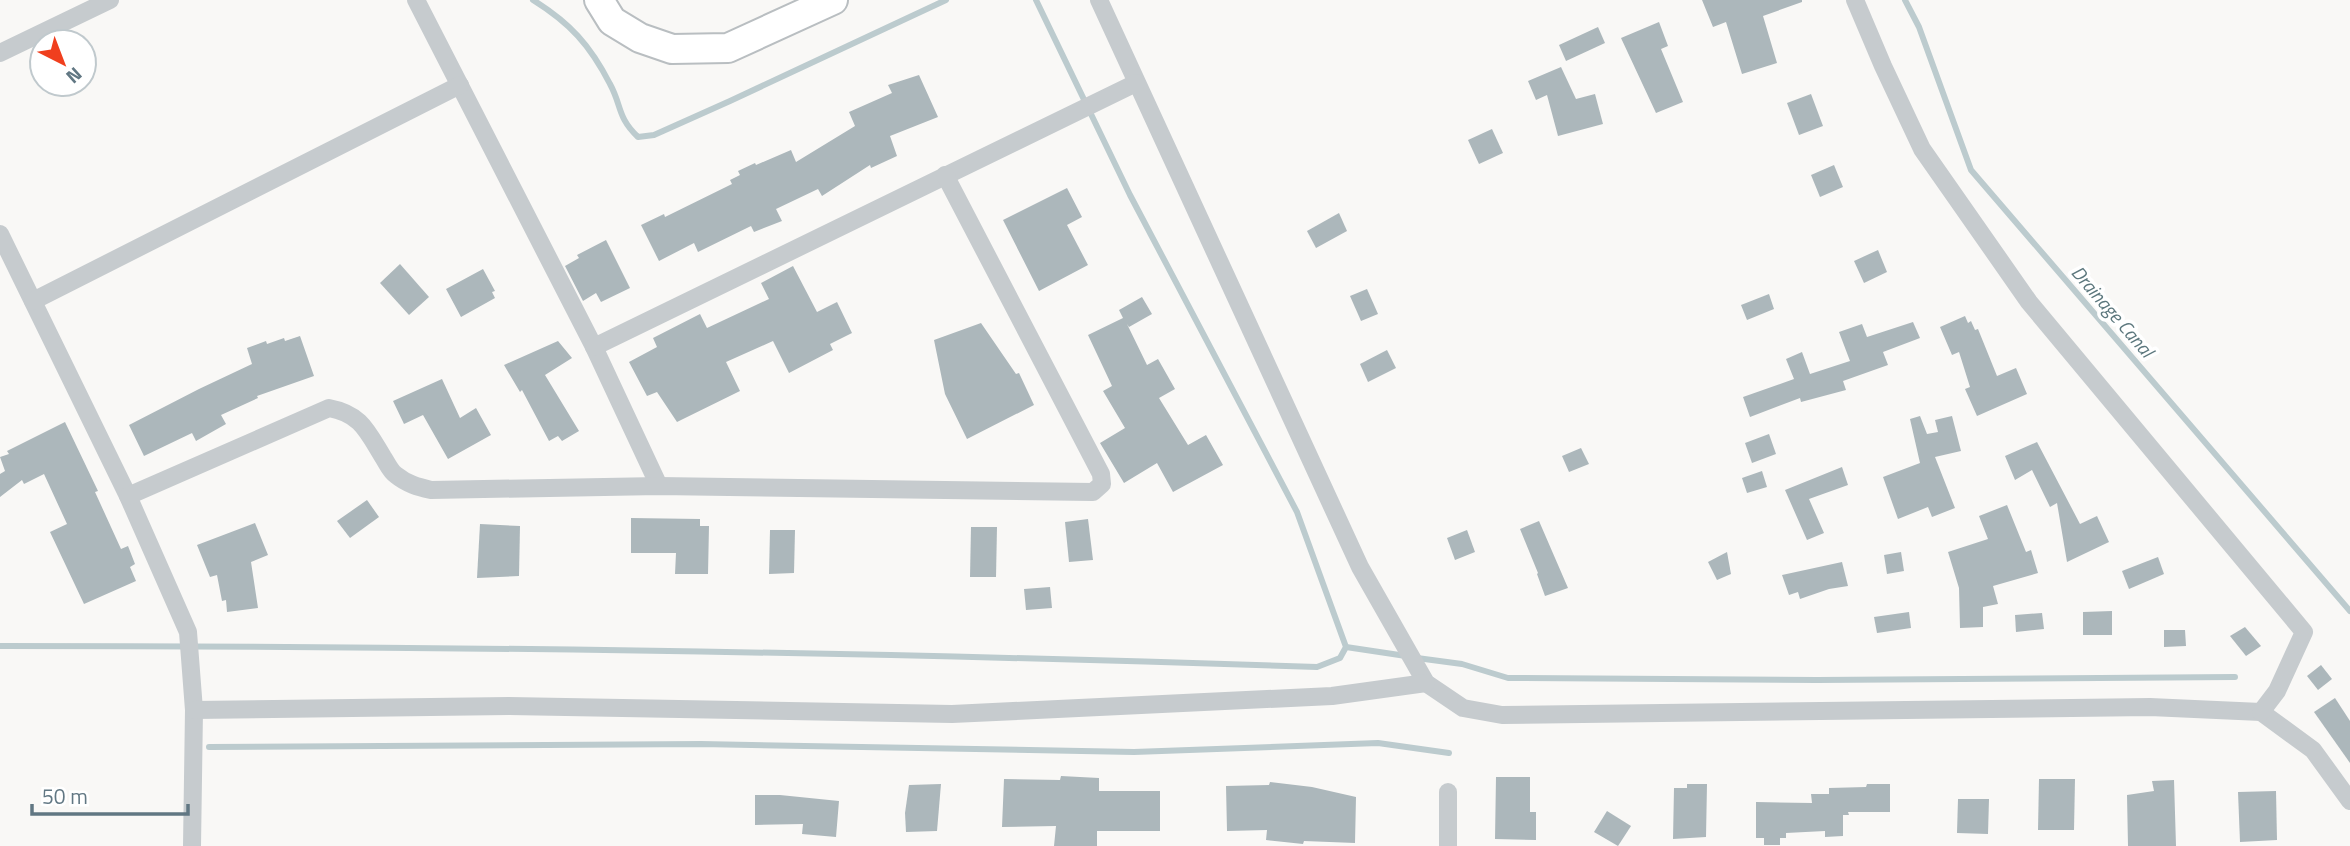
<svg xmlns="http://www.w3.org/2000/svg" width="2350" height="846" font-family="'Titillium Web',sans-serif">
<rect width="100%" height="100%" fill="#f9f8f6"/>
<g fill="none" stroke-linecap="round" stroke-linejoin="round">
<g stroke="#bccbce" stroke-width="6">
<path d="M533,0C570,23 590,45 610,84C622,106 617,117 638,137L654,135L730,101L946,0"/>
<polyline points="1905,0 1919,27 1971,170 2350,611"/>
<path d="M0,646C439,646 879,652 1317,667L1340,658L1346,647L1297,512L1130,195L1036,0"/>
<polyline points="1346,647 1406,656"/>
<polyline points="1417,658 1462,664 1508,678 1817,680 2235,677"/>
<polyline points="209,747 701,744 1134,752 1378,743 1449,753"/>
</g>
</g>
<g fill="#acb7bb">
<polygon points="1702,0 1802,0 1802,2 1763,16 1777,63 1742,74 1726,22 1713,27"/>
<polygon points="1659,22 1668,46 1661,49 1683,102 1656,113 1621,38"/>
<polygon points="1598,27 1605,43 1566,61 1559,45"/>
<polygon points="1561,67 1576,99 1595,94 1603,124 1558,136 1547,95 1536,100 1528,81"/>
<polygon points="919,75 938,117 890,136 897,156 871,168 870,165 822,196 818,189 776,209 782,221 754,232 751,226 698,252 694,243 659,261 641,225 664,214 665,217 732,184 730,180 740,175 738,171 755,163 756,165 791,150 796,162 855,126 849,112 892,93 888,85"/>
<polygon points="1811,94 1823,126 1799,135 1787,103"/>
<polygon points="1492,129 1503,153 1479,164 1468,140"/>
<polygon points="1834,165 1843,187 1820,197 1811,175"/>
<polygon points="1067,188 1082,217 1067,225 1088,265 1039,291 1003,220"/>
<polygon points="1339,213 1347,231 1316,248 1307,231"/>
<polygon points="606,240 630,288 601,302 596,293 583,301 565,266 579,258 577,255"/>
<polygon points="1878,250 1887,272 1864,283 1854,261"/>
<polygon points="400,264 429,297 409,315 380,283"/>
<polygon points="793,266 817,312 837,302 852,333 830,344 833,350 789,373 773,341 726,362 740,391 677,422 657,392 647,396 629,362 657,347 653,338 700,314 707,328 769,299 761,283"/>
<polygon points="483,269 495,291 492,292 495,298 461,317 446,289"/>
<polygon points="1367,289 1378,314 1361,321 1350,296"/>
<polygon points="1769,294 1774,309 1747,320 1741,305"/>
<polygon points="1142,297 1152,314 1129,327 1127,324 1147,365 1158,359 1175,389 1159,398 1188,445 1206,435 1223,465 1173,492 1157,463 1124,483 1100,443 1125,428 1103,391 1112,386 1088,335 1123,318 1119,310"/>
<polygon points="1965,316 1968,323 1971,321 1975,330 1978,329 1997,376 2016,368 2027,394 1977,416 1965,389 1970,387 1959,352 1952,355 1940,327"/>
<polygon points="1913,322 1920,338 1883,352 1888,365 1843,381 1846,390 1801,402 1800,398 1750,417 1743,397 1794,379 1786,359 1802,352 1810,374 1850,361 1839,332 1862,324 1867,337"/>
<polygon points="981,323 1016,374 1019,373 1034,405 967,439 945,394 934,340"/>
<polygon points="300,336 314,376 257,396 258,398 221,415 226,424 196,441 192,433 144,456 129,425 199,389 252,364 247,348 266,341 267,344 284,338 285,341"/>
<polygon points="558,341 572,358 545,375 579,431 562,441 558,436 549,441 522,390 520,392 504,365"/>
<polygon points="1387,350 1396,368 1368,382 1360,364"/>
<polygon points="442,379 460,418 476,408 491,435 448,459 423,415 404,424 393,401"/>
<polygon points="1920,416 1927,434 1938,432 1935,420 1952,416 1961,451 1935,457 1955,508 1932,517 1928,507 1898,519 1883,477 1920,463 1910,419"/>
<polygon points="65,422 98,491 95,492 121,549 128,546 135,564 130,567 136,581 84,604 50,532 67,524 44,474 24,484 22,480 0,497 0,474 5,471 0,457 9,454 7,451"/>
<polygon points="1769,434 1776,454 1752,463 1745,443"/>
<polygon points="2037,442 2080,524 2097,516 2109,542 2067,562 2057,503 2050,507 2032,470 2015,480 2005,456"/>
<polygon points="1581,448 1589,464 1569,472 1562,456"/>
<polygon points="1842,467 1848,485 1809,499 1824,533 1807,540 1785,490"/>
<polygon points="1762,471 1767,487 1747,493 1742,478"/>
<polygon points="367,500 379,517 350,538 337,521"/>
<polygon points="2007,505 2026,552 2031,550 2038,573 1993,586 1998,604 1983,607 1983,627 1960,628 1959,588 1948,552 1988,539 1979,516"/>
<polygon points="631,518 700,519 700,526 709,526 708,574 675,574 676,553 631,553"/>
<polygon points="1088,519 1093,560 1069,562 1065,522"/>
<polygon points="1539,521 1568,588 1545,596 1537,574 1538,573 1520,529"/>
<polygon points="255,523 268,555 251,562 258,608 227,612 226,600 222,601 217,575 210,577 197,545"/>
<polygon points="480,524 520,526 519,576 477,578"/>
<polygon points="971,527 997,527 996,577 970,577"/>
<polygon points="770,530 795,530 794,573 769,574"/>
<polygon points="1467,530 1475,552 1455,560 1447,538"/>
<polygon points="1727,552 1731,574 1717,580 1708,562"/>
<polygon points="1901,552 1904,571 1887,574 1884,555"/>
<polygon points="2158,557 2164,574 2129,589 2122,571"/>
<polygon points="1842,562 1848,586 1829,589 1800,599 1798,592 1789,595 1782,575"/>
<polygon points="1050,587 1052,608 1026,610 1024,589"/>
<polygon points="2112,611 2112,635 2083,635 2083,612"/>
<polygon points="1909,612 1911,628 1877,633 1874,617"/>
<polygon points="2042,613 2044,629 2016,632 2015,615"/>
<polygon points="2245,627 2261,646 2246,656 2230,636"/>
<polygon points="2164,630 2185,630 2186,646 2164,647"/>
<polygon points="2321,665 2332,679 2318,690 2307,676"/>
<polygon points="2335,698 2350,721 2350,763 2314,712"/>
<polygon points="1061,776 1099,778 1099,791 1160,791 1160,831 1097,831 1097,846 1054,846 1056,826 1002,827 1004,779 1060,780"/>
<polygon points="1496,777 1530,777 1530,812 1536,812 1536,840 1495,839"/>
<polygon points="2039,779 2075,779 2074,830 2038,830"/>
<polygon points="2174,780 2176,846 2128,846 2127,795 2154,791 2152,781"/>
<polygon points="1270,782 1312,787 1356,797 1355,843 1304,841 1303,844 1266,840 1267,830 1227,831 1226,786 1269,785"/>
<polygon points="941,784 937,831 906,832 905,813 909,785"/>
<polygon points="1687,784 1707,784 1706,837 1673,839 1674,788 1687,788"/>
<polygon points="1867,784 1890,784 1890,812 1848,812 1849,815 1843,815 1843,836 1825,837 1825,831 1786,833 1786,838 1780,838 1780,845 1764,845 1764,838 1756,838 1756,802 1812,803 1811,794 1829,794 1829,788 1866,787"/>
<polygon points="2276,791 2277,840 2240,842 2238,792"/>
<polygon points="755,795 780,795 839,801 836,837 802,834 803,824 755,825"/>
<polygon points="1958,799 1989,799 1988,834 1957,833"/>
<polygon points="1607,811 1631,826 1618,846 1594,832"/>
</g>
<g fill="none" stroke-linecap="round" stroke-linejoin="round">
<g stroke="#b9bec1" stroke-width="32">
<polyline id="primary" points="599,0 612,21 640,38 672,49 728,48 833,0"/>
</g>
<g stroke="#c6cbce" stroke-width="18">
<polyline points="416,0 594,347 659,486"/>
<polyline points="1099,0 1360,567 1426,683 1463,708 1502,715 2150,707 2261,712 2313,750 2350,801"/>
<polyline points="1855,0 1883,66 1922,149 2029,302 2304,632 2277,691 2261,712"/>
<polyline points="0,53 110,0"/>
<polyline points="0,234 128,496 188,632 194,710 192,846"/>
<polyline points="33,301 460,85"/>
<polyline points="594,347 1136,83"/>
<path d="M128,496L329,408C361,414 367,431 383,457C387,463 390,471 396,475C407,484 418,487 431,490L659,486L1093,492L1102,484L1101,474L945,175"/>
<polyline points="194,710 509,706 952,714 1332,696 1426,683"/>
<polyline points="1448,792 1448,846"/>
</g>
<use href="#primary" stroke="#fff" stroke-width="28"/>
</g>
<g text-anchor="middle" dominant-baseline="central" stroke-width="7" stroke-linejoin="round" paint-order="stroke">
<g font-size="19" font-style="italic" fill="#5c777d" stroke="#fff">
<text transform="translate(2113 311) rotate(49)">Drainage Canal</text>
</g>
</g>
<g transform="translate(63 63) rotate(138)"><circle r="33" fill="#ffffff" stroke="#c0c9cd" stroke-width="2"/>
<path d="M0-5L12 26L0 18L-12 26Z" fill="#f03f1e"/>
<text y="-10" font-size="19" font-weight="bold" text-anchor="middle" fill="#617783">N</text>
</g>
<path d="M32 804v10h156v-10" fill="none" stroke="#617783" stroke-width="3.5"/>
<text x="42" y="804" font-size="21" fill="#617783" stroke="#ffffff" stroke-width="5" paint-order="stroke">50 m</text>
</svg>
